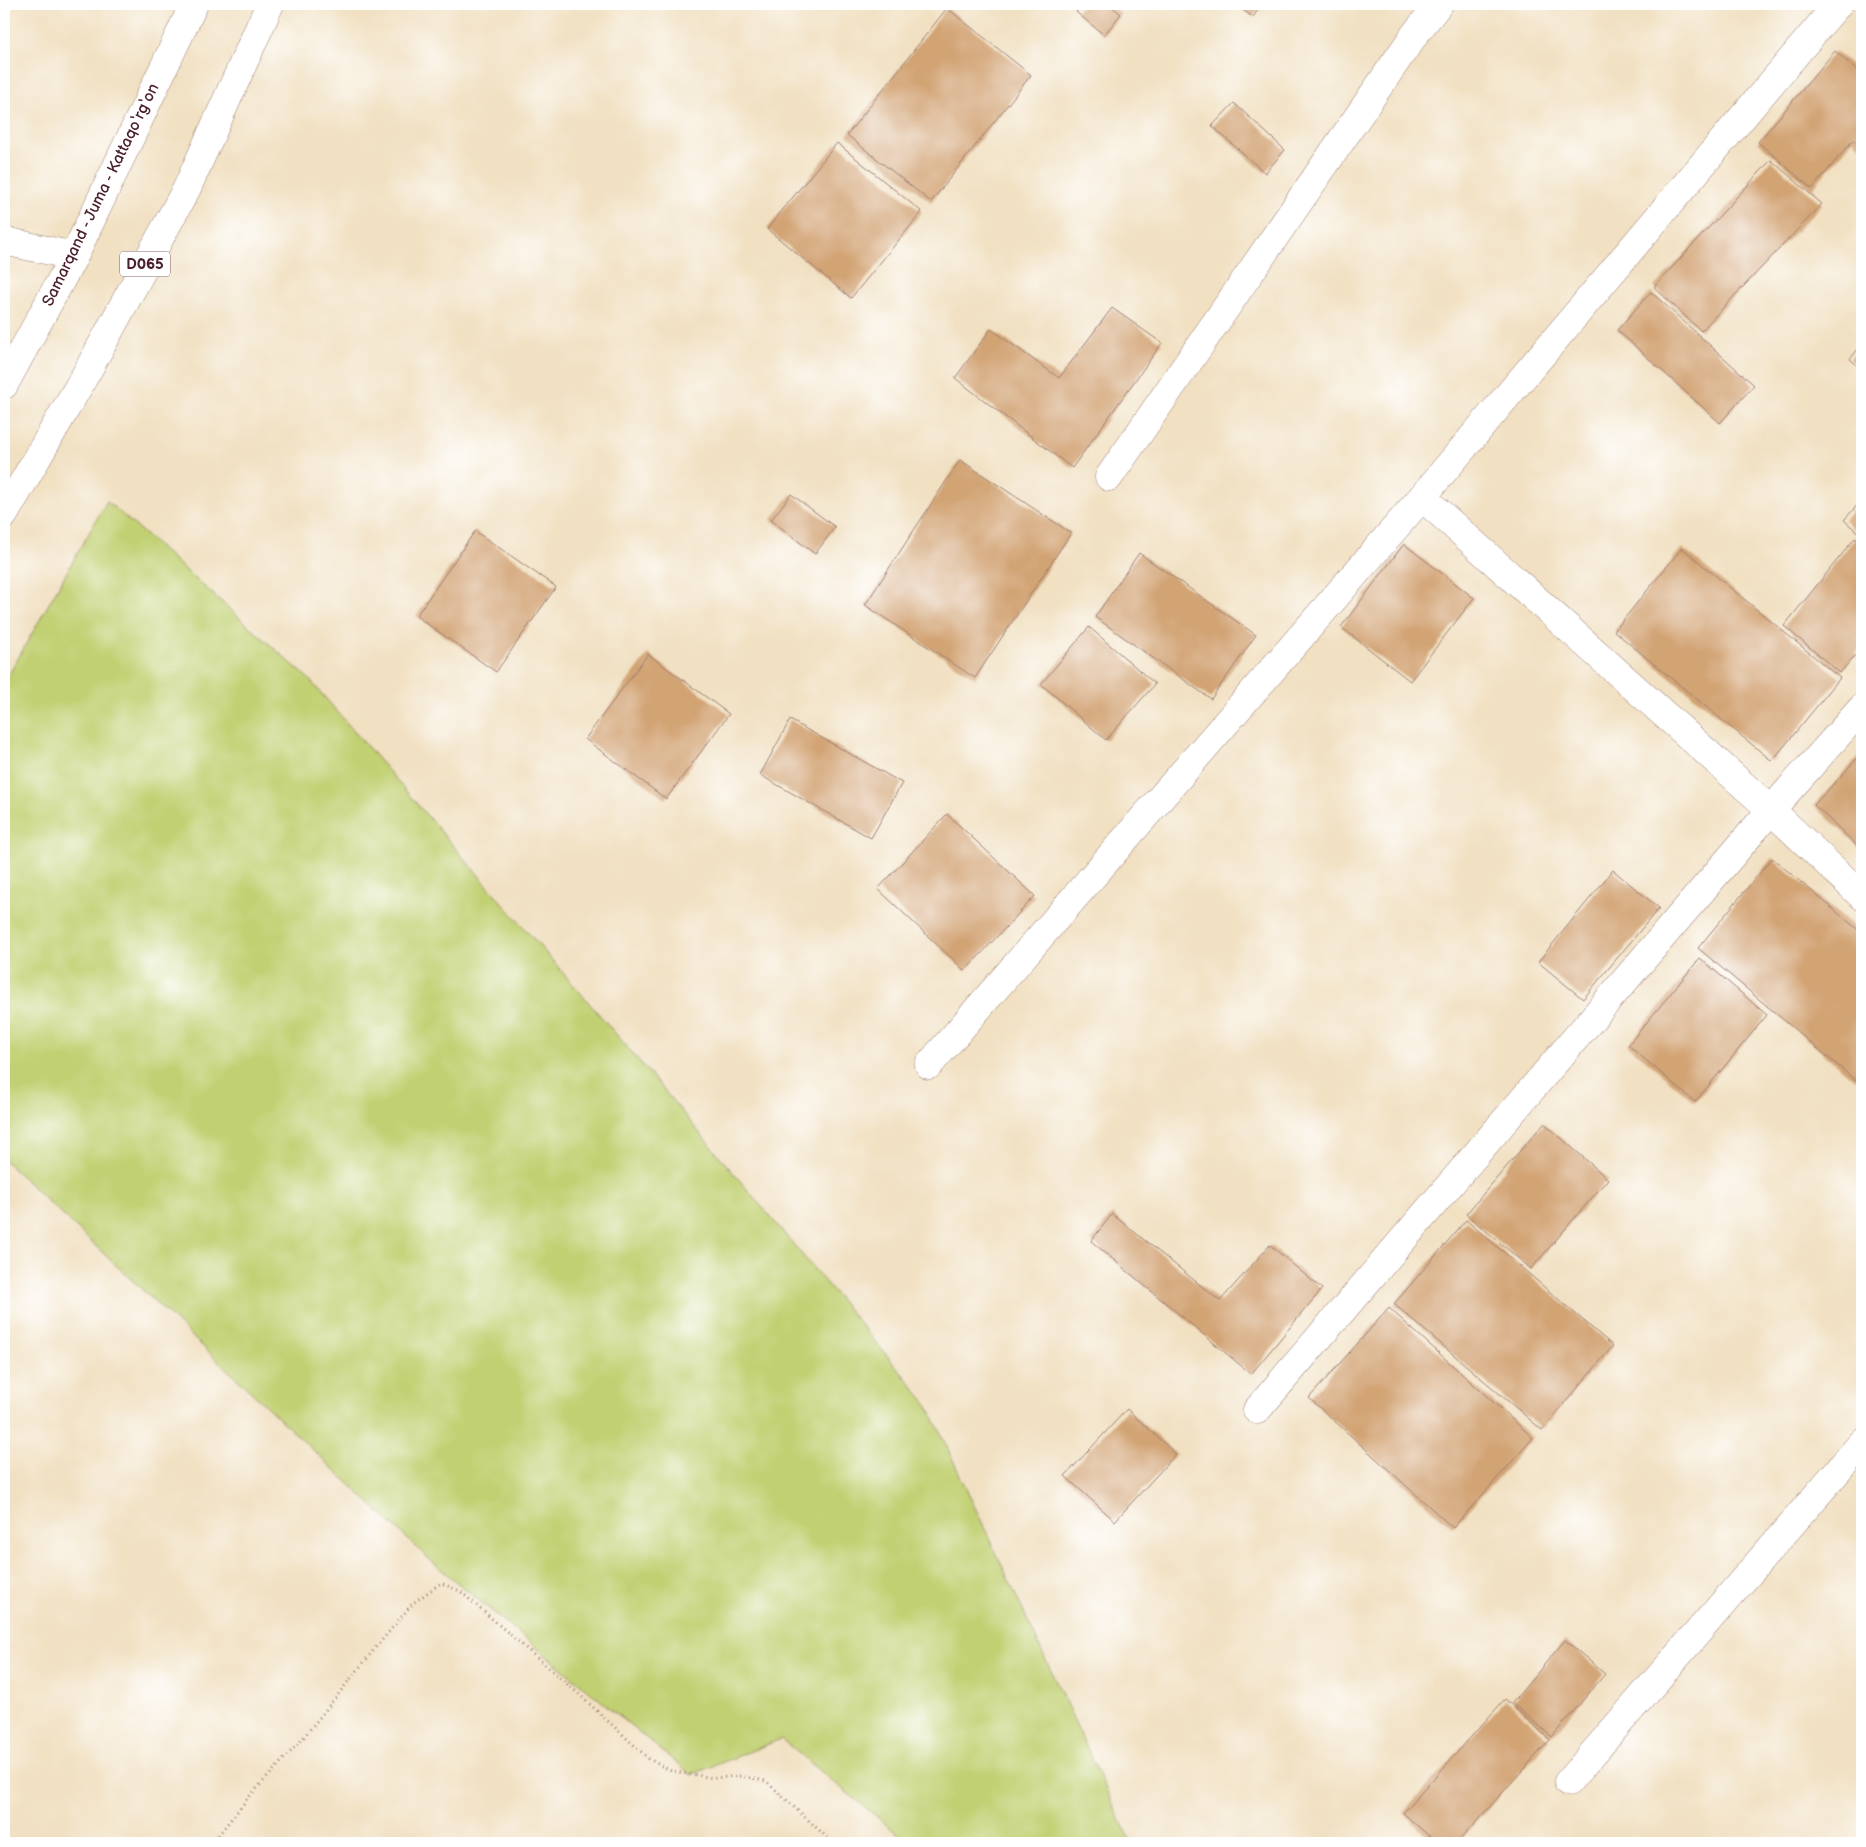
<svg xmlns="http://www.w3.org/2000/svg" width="1866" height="1847" font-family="'Balsamiq Sans',sans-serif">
<rect width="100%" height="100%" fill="#fff"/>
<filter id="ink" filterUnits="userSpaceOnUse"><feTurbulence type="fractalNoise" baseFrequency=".02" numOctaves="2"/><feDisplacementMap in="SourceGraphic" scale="10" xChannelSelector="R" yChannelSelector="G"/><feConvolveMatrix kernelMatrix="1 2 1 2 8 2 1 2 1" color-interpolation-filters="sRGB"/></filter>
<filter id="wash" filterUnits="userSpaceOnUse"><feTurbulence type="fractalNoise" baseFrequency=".0096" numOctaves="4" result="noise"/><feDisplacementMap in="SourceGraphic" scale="20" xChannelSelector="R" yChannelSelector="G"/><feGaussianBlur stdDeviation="1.12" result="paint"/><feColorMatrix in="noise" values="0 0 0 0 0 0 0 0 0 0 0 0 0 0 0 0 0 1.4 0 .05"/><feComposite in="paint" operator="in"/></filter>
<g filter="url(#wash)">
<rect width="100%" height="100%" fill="#f1e0c1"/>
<polygon fill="#c1d072" stroke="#86784e" points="107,501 308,678 635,1056 926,1402 1131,1843 909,1843 781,1739 691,1775 431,1561 4,1160 4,683"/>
<g id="blocks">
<g fill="#d2a373">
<polygon points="1083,4 1109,4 1121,14 1104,35 1076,12"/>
<polygon points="1234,4 1262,4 1253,17"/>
<polygon points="947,8 1031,75 931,202 847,135"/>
<polygon points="1835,51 1862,74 1862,148 1853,140 1812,189 1758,142"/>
<polygon points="1234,103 1285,150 1265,173 1212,126"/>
<polygon points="837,143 922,212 851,298 767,229"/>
<polygon points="1771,160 1822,204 1701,331 1654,287"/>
<polygon points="1651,292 1754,385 1720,423 1617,330"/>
<polygon points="1112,308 1162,343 1072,468 955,378 991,329 1059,378"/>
<polygon points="1862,344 1862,370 1850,359"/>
<polygon points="960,460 1071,533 975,678 865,605"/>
<polygon points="791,494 835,527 815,554 771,520"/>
<polygon points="1862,500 1862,536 1844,520"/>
<polygon points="475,531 556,587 496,672 416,616"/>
<polygon points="1855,538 1862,544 1862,647 1840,673 1784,626"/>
<polygon points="1404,544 1474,598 1410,681 1341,627"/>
<polygon points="1682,548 1840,678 1772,761 1614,631"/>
<polygon points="1139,553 1256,635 1211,699 1095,617"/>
<polygon points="1089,627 1155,684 1106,740 1041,684"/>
<polygon points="648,654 729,714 666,799 585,739"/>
<polygon points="790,720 902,783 871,838 760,775"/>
<polygon points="1862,753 1862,850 1814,805"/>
<polygon points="947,814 1035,896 965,971 878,889"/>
<polygon points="1772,858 1862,933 1862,1071 1855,1080 1698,948"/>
<polygon points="1613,870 1659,908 1583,999 1538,962"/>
<polygon points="1700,958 1767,1015 1695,1102 1628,1045"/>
<polygon points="1544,1123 1608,1179 1531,1269 1466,1214"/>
<polygon points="1112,1214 1220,1301 1270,1245 1322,1289 1251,1374 1091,1241"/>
<polygon points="1466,1220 1613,1346 1542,1430 1394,1304"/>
<polygon points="1389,1308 1533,1438 1453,1528 1309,1398"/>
<polygon points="1127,1409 1176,1454 1115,1521 1065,1476"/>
<polygon points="1565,1640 1605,1674 1552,1737 1512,1703"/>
<polygon points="1505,1699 1550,1740 1457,1843 1437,1843 1403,1813"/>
</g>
</g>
</g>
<g filter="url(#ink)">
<use href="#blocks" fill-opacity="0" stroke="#9e8076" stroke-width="1"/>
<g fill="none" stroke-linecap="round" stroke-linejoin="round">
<g stroke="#9e8076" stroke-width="29">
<g id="minor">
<polyline points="4,241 74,256"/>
<polyline points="1109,477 1415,34 1439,4"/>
<polyline points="1422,497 1771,810 1862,896"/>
<polyline points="929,1065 1422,497 1838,4"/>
<polyline points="1257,1410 1771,810 1862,708"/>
<polyline points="1568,1782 1862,1443"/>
</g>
</g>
<g stroke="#9e8076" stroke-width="29">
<g id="major">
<polyline points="4,385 74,256 194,4"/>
<polyline points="4,515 87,372 187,188 270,4"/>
</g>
</g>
<polyline stroke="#9e8076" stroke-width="3" stroke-dasharray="1 4" stroke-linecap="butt" points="212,1843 248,1798 299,1743 372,1652 413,1603 441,1583 460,1591 581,1696 649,1759 671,1771 714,1778 741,1776 766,1781 833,1843"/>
<use href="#minor" stroke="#fff" stroke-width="28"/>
<use href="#major" stroke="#fff" stroke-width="28"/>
</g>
</g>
<g text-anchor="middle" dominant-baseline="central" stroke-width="4" stroke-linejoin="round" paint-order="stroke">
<rect fill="#fff" stroke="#80626b" stroke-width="1" x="120" y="251.5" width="50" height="25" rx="4"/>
<g font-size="15" font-weight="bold" fill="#4a1f2b">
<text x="145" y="264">D065</text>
</g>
<g font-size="16" fill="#4a1f2b" stroke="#fff">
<text transform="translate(101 195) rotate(-64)">Samarqand - Juma - Kattaqo‘rg‘on</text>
</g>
</g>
<rect width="1866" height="1847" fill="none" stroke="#fff" stroke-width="20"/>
</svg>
